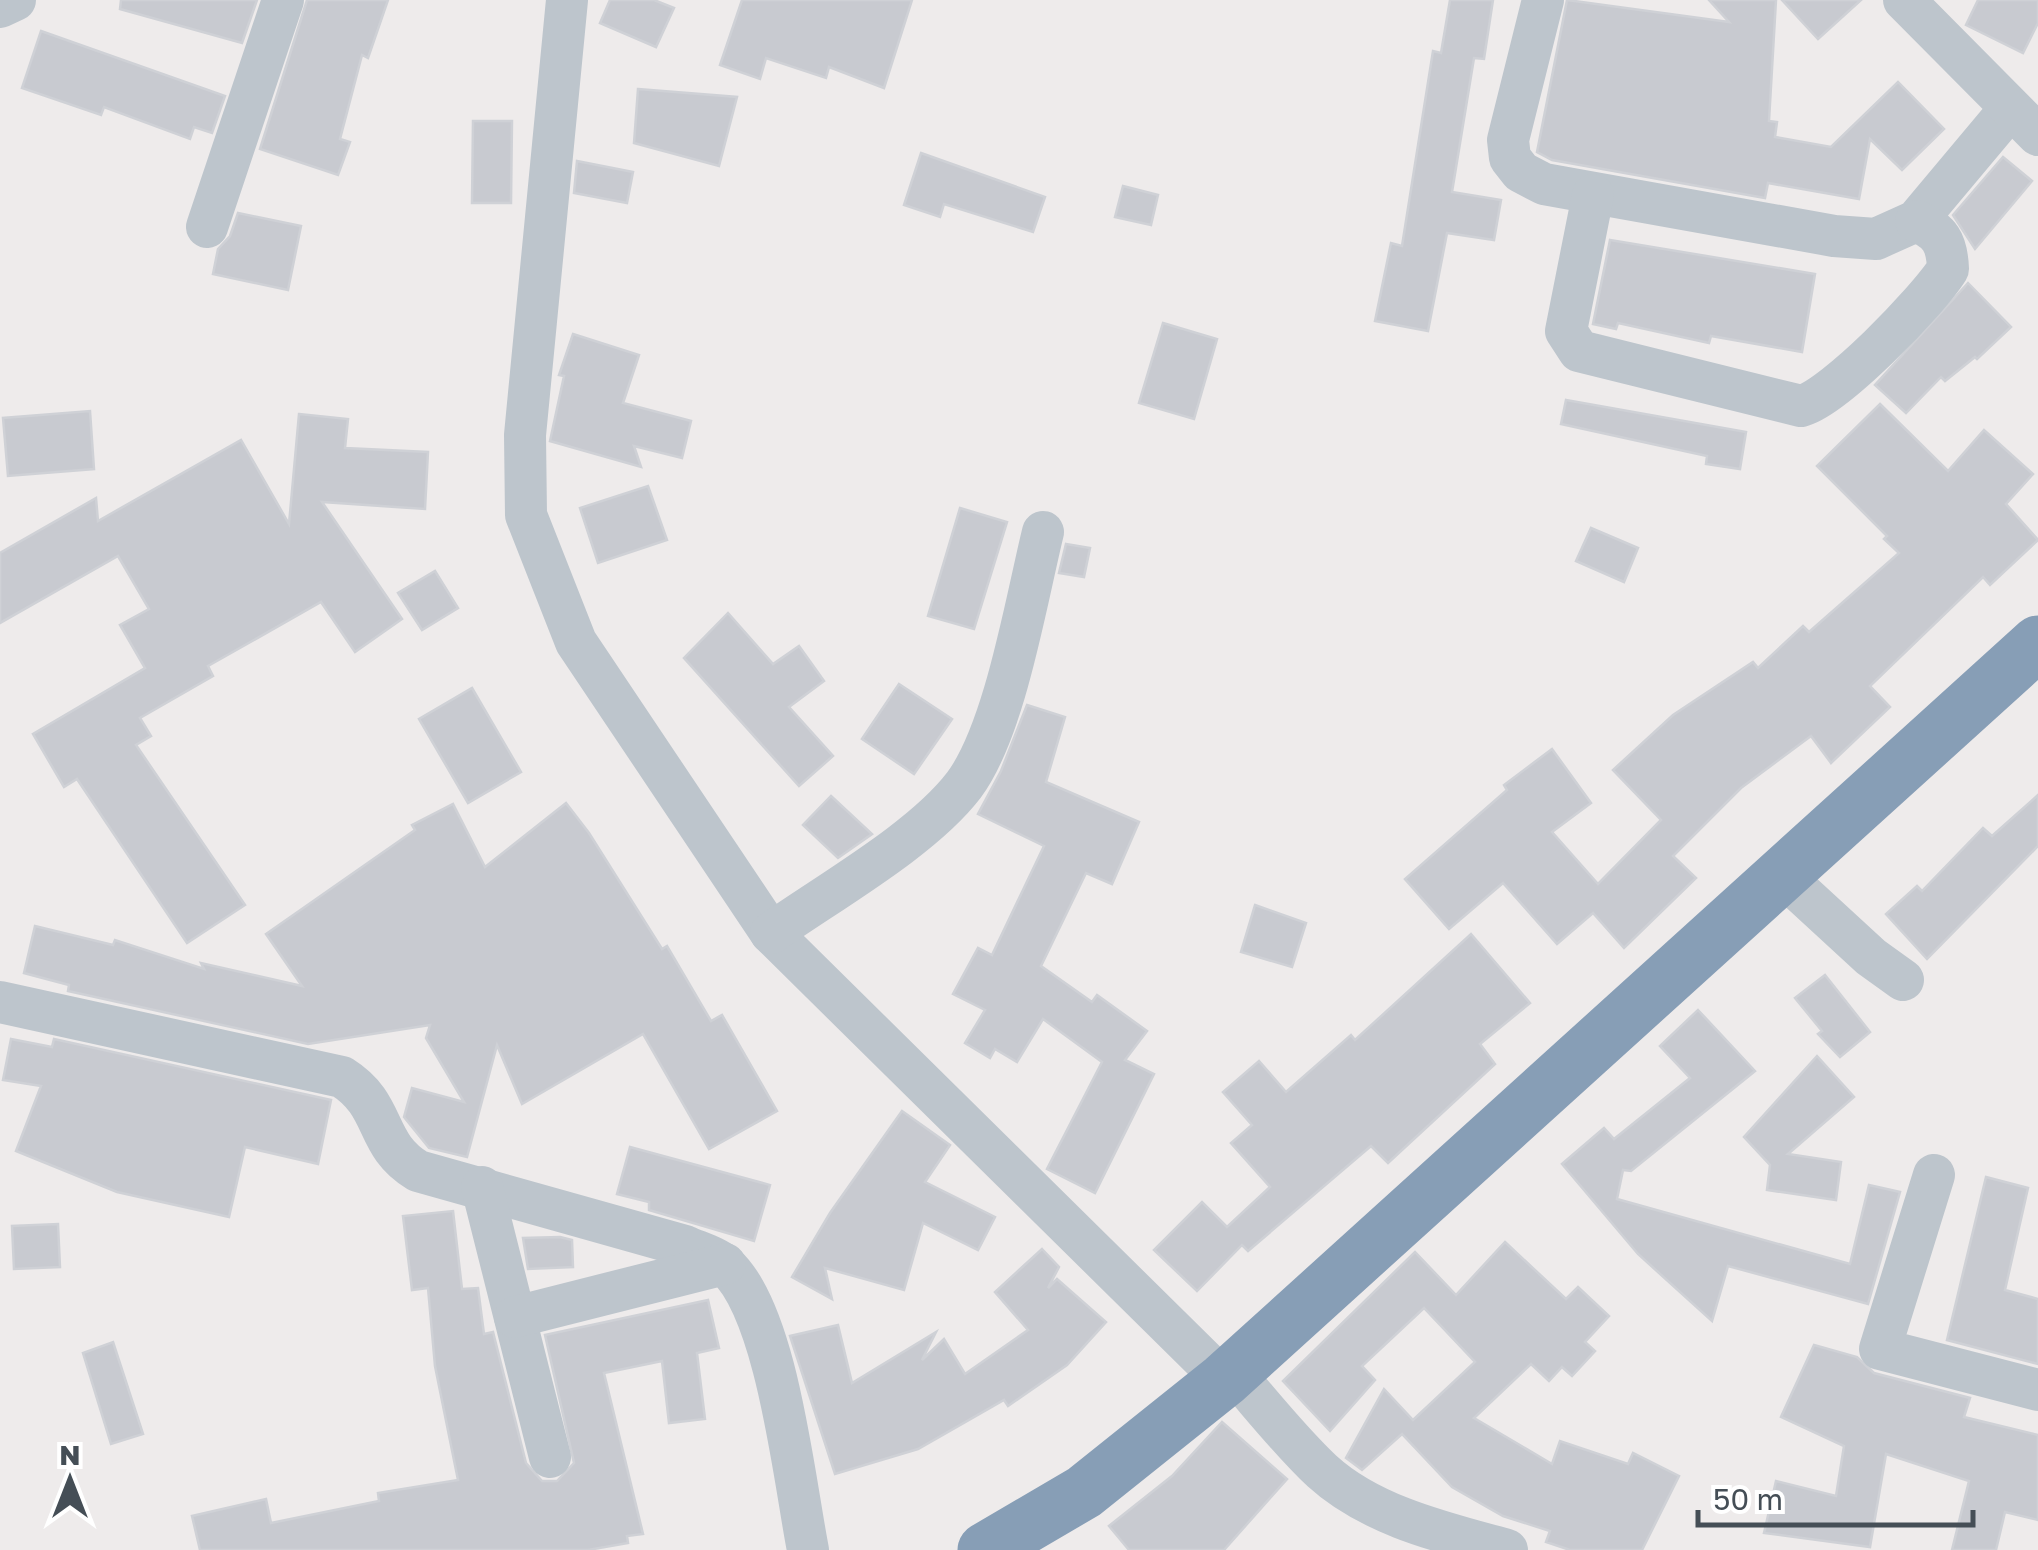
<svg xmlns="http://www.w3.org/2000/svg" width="2038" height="1550" font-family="'Golos Text',sans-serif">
  <rect width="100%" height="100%" fill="#eeebeb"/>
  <g fill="#c8cad0" stroke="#cfd1d6" stroke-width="2.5">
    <polygon points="121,0 257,0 242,43 120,9"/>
    <polygon points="307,0 388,0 368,58 362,55 340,139 350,142 338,175 260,149"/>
    <polygon points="610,0 654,0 674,8 656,47 600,23"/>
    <polygon points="742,0 912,0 884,88 829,67 826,78 766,58 760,79 720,65"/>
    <polygon points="1450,0 1493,0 1484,59 1474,58 1452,192 1501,200 1494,240 1447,233 1428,331 1375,321 1391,243 1402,246 1433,51 1441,53"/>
    <polygon points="1567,0 1729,22 1709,0 1776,0 1769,121 1777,122 1775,137 1831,147 1898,82 1944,129 1902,170 1870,139 1859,199 1768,183 1765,198 1552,160 1537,152"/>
    <polygon points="1782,0 1861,0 1818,39"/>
    <polygon points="1978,0 2038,0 2038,23 2023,53 1966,25"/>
    <polygon points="41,31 225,96 212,133 194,127 190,139 104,107 101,115 22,88"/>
    <polygon points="638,89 737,97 719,166 634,143"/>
    <polygon points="473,121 512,121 511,203 472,203"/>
    <polygon points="921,153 1045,197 1033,232 944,204 940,217 904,205"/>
    <polygon points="2003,157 2032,181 1975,249 1953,215"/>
    <polygon points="577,161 633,172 627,203 574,193"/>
    <polygon points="1123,186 1158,195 1151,225 1115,217"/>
    <polygon points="238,213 301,226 288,290 213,274 218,249 230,236"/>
    <polygon points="1610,240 1815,274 1802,352 1711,336 1709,343 1618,323 1616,329 1593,324"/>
    <polygon points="1968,283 2011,327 1977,359 1975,357 1945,381 1941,377 1906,413 1875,385"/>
    <polygon points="1163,323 1217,339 1194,419 1139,403"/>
    <polygon points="573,334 639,355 623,403 691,421 682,458 634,446 641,467 550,441 564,376 559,375"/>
    <polygon points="1566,400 1746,432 1740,469 1706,464 1707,456 1561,424"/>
    <polygon points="1880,404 1948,471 1984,430 2033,474 2006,504 2038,540 1990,585 1983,577 1870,686 1890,707 1831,763 1811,736 1741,788 1673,856 1696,878 1624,948 1593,913 1557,944 1503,883 1449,929 1405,879 1507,790 1504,785 1552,749 1591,803 1552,832 1598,884 1661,820 1613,770 1673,715 1753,662 1758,668 1803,626 1809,632 1899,553 1884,539 1887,536 1817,466"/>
    <polygon points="90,411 94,469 8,476 3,418"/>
    <polygon points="299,414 348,419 345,448 428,452 425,509 322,502 402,619 355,652 321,602 208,666 213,676 140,718 151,736 136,745 245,905 187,943 77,779 64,787 33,734 145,668 120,625 149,609 118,556 0,623 0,553 96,498 98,521 241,440 289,524"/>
    <polygon points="648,486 667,540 598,563 580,508"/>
    <polygon points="960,508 1007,522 974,629 928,616"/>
    <polygon points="1591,528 1638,548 1624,582 1576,561"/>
    <polygon points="1066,544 1090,548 1084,577 1059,573"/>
    <polygon points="435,571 458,608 422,630 398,593"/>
    <polygon points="728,613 773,664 799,646 824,681 789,707 833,756 799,786 684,658"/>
    <polygon points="899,684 952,719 914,774 862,739"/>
    <polygon points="472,688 521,772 468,803 419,719"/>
    <polygon points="1027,705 1065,717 1046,782 1139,822 1112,884 1086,873 1041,966 1092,1002 1097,995 1147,1031 1125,1060 1154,1074 1095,1193 1047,1169 1102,1062 1043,1019 1017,1062 995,1049 990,1058 965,1043 985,1010 953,994 978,948 992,955 1044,846 978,814 1001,771"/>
    <polygon points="2038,795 2038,846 1927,959 1886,914 1917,886 1922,891 1983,828 1992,836"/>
    <polygon points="831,796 872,834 838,858 803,825"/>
    <polygon points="566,803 589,833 662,949 667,946 711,1021 722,1015 777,1111 709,1149 643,1034 522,1104 497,1045 467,1157 429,1148 404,1117 412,1088 464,1102 426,1038 430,1025 308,1044 68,991 69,985 24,973 35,926 113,945 115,940 204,969 201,963 302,986 266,934 415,830 412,825 453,804 485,867"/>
    <polygon points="1255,905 1306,923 1292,967 1241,952"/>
    <polygon points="1471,934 1530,1003 1480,1044 1495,1064 1388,1163 1371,1146 1248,1251 1242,1245 1197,1291 1154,1250 1202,1202 1227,1227 1270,1187 1231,1143 1252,1125 1223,1092 1259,1061 1286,1092 1351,1035 1355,1040"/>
    <polygon points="1825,975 1870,1032 1840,1057 1818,1034 1822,1031 1795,998"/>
    <polygon points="1698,1010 1755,1071 1631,1171 1623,1170 1617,1199 1850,1264 1869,1185 1900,1192 1868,1304 1728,1266 1712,1321 1638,1254 1562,1164 1604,1128 1614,1139 1690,1078 1660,1046"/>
    <polygon points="11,1039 52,1047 54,1039 331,1100 318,1164 245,1147 229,1217 117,1192 16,1151 41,1086 3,1080"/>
    <polygon points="1817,1056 1854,1097 1788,1154 1841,1162 1836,1200 1767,1190 1770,1165 1744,1137"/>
    <polygon points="902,1111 950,1145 925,1182 995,1217 978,1250 923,1223 904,1290 825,1268 832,1299 792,1277 830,1213"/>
    <polygon points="630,1147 770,1185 754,1241 649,1210 649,1202 617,1194"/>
    <polygon points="1986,1177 2028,1188 2005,1290 2038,1299 2038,1364 1947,1340"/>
    <polygon points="453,1211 462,1289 478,1288 484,1334 493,1332 526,1463 542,1481 557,1481 574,1463 545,1335 708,1300 719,1348 697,1353 705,1419 669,1423 662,1361 604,1373 643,1534 627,1536 628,1543 588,1550 200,1550 192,1516 266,1499 271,1523 379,1501 378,1493 458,1480 435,1366 428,1288 412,1290 403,1216"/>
    <polygon points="58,1224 60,1267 14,1269 12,1226"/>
    <polygon points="560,1237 572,1240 573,1267 528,1269 523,1238"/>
    <polygon points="1505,1242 1566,1299 1578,1287 1609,1316 1585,1342 1595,1351 1572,1376 1562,1367 1549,1381 1531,1364 1474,1418 1552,1464 1560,1441 1628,1464 1633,1453 1679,1476 1642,1550 1570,1550 1546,1542 1550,1531 1503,1516 1452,1487 1402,1434 1362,1470 1346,1458 1384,1389 1413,1420 1475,1362 1424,1308 1362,1366 1375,1380 1330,1431 1283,1381 1415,1252 1456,1295"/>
    <polygon points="1042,1249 1059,1267 1048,1288 1057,1279 1106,1322 1067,1365 1008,1406 1004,1400 918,1449 835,1474 790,1336 838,1325 852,1383 936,1332 922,1360 944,1339 965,1374 1028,1330 995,1292"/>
    <polygon points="113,1342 143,1434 111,1444 83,1353"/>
    <polygon points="1814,1345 1857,1357 1874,1373 1970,1398 1964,1417 2038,1435 2038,1520 2005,1512 1996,1550 1952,1550 1969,1481 1886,1454 1870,1547 1764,1533 1776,1481 1836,1496 1844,1446 1781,1417"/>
    <polygon points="1222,1422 1287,1479 1224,1550 1129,1550 1109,1526 1172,1476"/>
  </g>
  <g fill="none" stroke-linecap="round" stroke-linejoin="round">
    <g stroke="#bdc5cc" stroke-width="42">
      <polyline points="567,0 525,435 526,515 576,642 771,933 1224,1380"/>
      <polyline points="1543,0 1508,140 1510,158 1521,172 1544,184 1834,236 1876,239 1916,221 2009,110"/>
      <polyline points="1904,0 2038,135"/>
      <polyline points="0,7 15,0"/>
      <path d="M1593,195L1566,331L1579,351L1801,406C1834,398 1928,301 1948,269C1947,242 1940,231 1916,221"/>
      <polyline points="207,227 283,0"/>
      <polyline points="1784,877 1871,957 1903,980"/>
      <path d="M771,933C829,892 922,840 964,785C1005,730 1026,601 1043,532"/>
      <path d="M0,1002L342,1077C388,1106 373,1144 418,1171L685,1246C698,1252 716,1257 726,1266C777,1313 794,1479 808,1550"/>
      <polyline points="1934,1175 1880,1349 2038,1390"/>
      <polyline points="482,1187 550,1457"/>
      <polyline points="515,1317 725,1264"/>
      <path d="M1233,1372C1262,1405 1290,1441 1322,1471C1371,1516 1445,1533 1507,1550"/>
    </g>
    <polyline stroke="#879eb6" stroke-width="55" points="985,1550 1084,1492 1224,1380 2038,643"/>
  </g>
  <g transform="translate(70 1480)" stroke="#ffffff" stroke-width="8" paint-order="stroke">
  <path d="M0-8L18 38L0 25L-18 38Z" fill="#454e56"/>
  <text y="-15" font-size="28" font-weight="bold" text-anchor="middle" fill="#454e56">N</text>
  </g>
  <path d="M1698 1510v15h275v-15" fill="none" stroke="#454e56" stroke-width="5"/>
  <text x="1713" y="1510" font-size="30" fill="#454e56" stroke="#ffffff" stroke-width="8" paint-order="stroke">50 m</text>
</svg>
